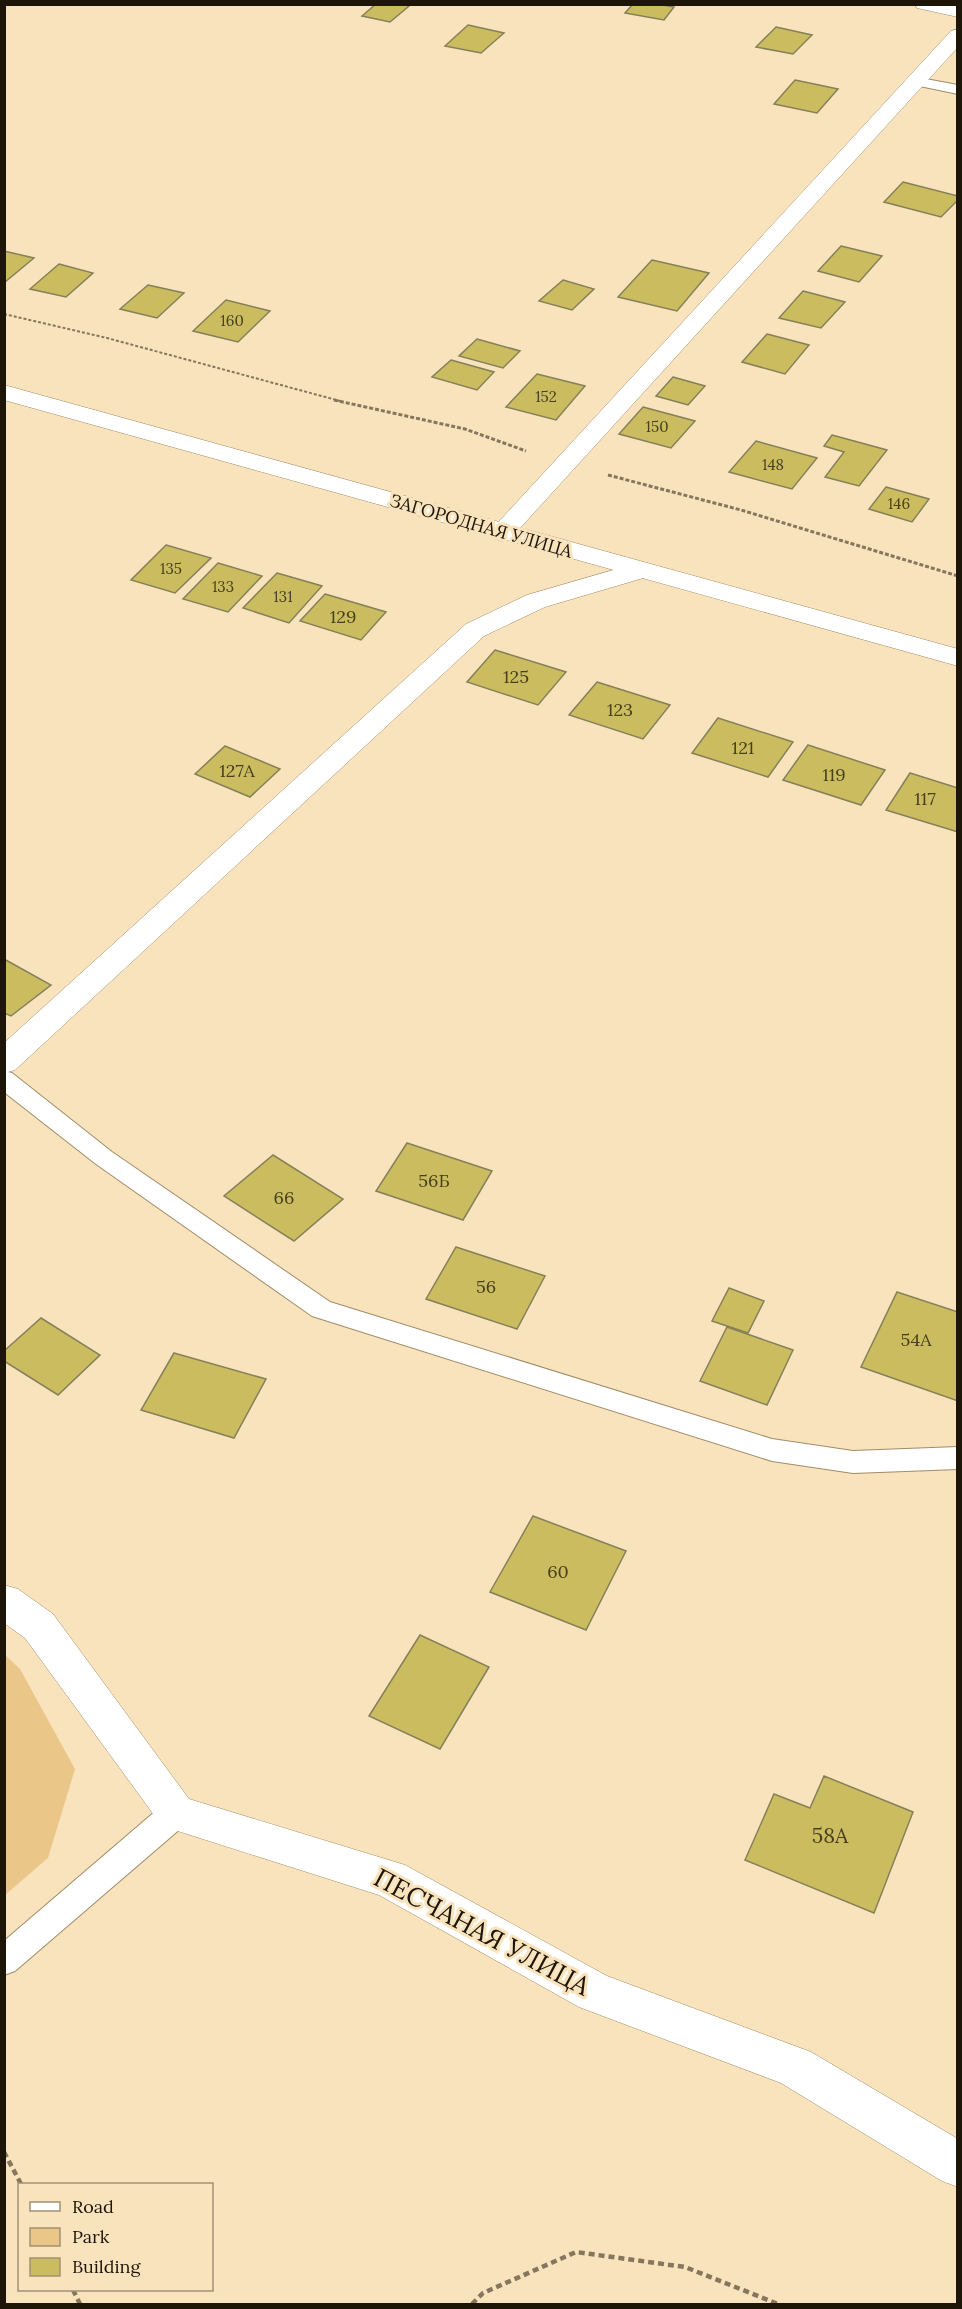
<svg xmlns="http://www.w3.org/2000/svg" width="962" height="2309" font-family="Lora,serif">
  <rect width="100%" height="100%" fill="#f9e3bd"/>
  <polygon fill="#eac788" points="5,1655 20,1669 75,1769 48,1858 5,1895"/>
  <g fill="#cbbd5f" stroke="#85805a" stroke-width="1.5">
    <polygon points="376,4 402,4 409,6 390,22 362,16"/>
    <polygon points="633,4 657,4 674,7 664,20 625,13"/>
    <polygon points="468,25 504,33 481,53 445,46"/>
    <polygon points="776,27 812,35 793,54 756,47"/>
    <polygon points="795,80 838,89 817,113 774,104"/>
    <polygon points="903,182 958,196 958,200 941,217 884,202"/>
    <polygon points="841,246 882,256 859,282 818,271"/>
    <polygon points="4,251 34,258 5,282 4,282"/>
    <polygon points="652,260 709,273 677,311 618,297"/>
    <polygon points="59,264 93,273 66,297 30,289"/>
    <polygon points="563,280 594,289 572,310 539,301"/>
    <polygon points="148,285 184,293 157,318 120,309"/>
    <polygon points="803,291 845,302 821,328 779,318"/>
    <polygon points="226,300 270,311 238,342 193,331"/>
    <polygon points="767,334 809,345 785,374 742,362"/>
    <polygon points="477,339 520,351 503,368 459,356"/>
    <polygon points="451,360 494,372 477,390 432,377"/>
    <polygon points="537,374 585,386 556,420 506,407"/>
    <polygon points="673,377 705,386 688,405 656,396"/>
    <polygon points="643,407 695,421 671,448 619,434"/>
    <polygon points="832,435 887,450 859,486 825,477 844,452 824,446"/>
    <polygon points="756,441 817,458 792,489 729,472"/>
    <polygon points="886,487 929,499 912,522 869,509"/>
    <polygon points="166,545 211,558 175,593 131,580"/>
    <polygon points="218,563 262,576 228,612 183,599"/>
    <polygon points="277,573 322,586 289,623 243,608"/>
    <polygon points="325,594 386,612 361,640 300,621"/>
    <polygon points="495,650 566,672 538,705 467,682"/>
    <polygon points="597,682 670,705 643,739 569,715"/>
    <polygon points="718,718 793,742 768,777 692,753"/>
    <polygon points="808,745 885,770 861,805 783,780"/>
    <polygon points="225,746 280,769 250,797 195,774"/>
    <polygon points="910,773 958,788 958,832 886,810"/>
    <polygon points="4,959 51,985 11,1016 4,1013"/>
    <polygon points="407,1143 492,1171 463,1220 376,1191"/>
    <polygon points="273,1155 343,1199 294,1241 224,1196"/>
    <polygon points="456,1247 545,1276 517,1329 426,1299"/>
    <polygon points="729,1288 764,1301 748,1333 712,1321"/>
    <polygon points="897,1292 958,1312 958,1401 861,1367"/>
    <polygon points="41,1318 100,1355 58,1395 4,1361 4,1351"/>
    <polygon points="727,1327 793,1350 767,1405 700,1381"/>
    <polygon points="174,1353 266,1379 234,1438 141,1410"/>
    <polygon points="533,1516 626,1551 586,1630 490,1592"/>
    <polygon points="420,1635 489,1667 440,1749 369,1716"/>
    <polygon points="824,1776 913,1812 874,1913 745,1860 774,1794 810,1808"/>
  </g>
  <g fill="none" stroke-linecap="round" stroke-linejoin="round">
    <defs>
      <g id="service">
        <polygon points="915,77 958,85 958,94 910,84 908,81 910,78"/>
        <polygon points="4,1071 12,1073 112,1152 330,1302 772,1439 853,1451 958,1447 958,1469 853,1473 772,1461 312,1316 96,1164 4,1092"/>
        <polygon points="176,1800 187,1803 191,1813 187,1823 15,1971 4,1975 4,1941 165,1803"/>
      </g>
      <g id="minor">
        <polygon points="915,4 958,5 958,17 917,8"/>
        <polygon points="958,29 958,47 511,538 502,541 493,538 489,533 493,528 951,31"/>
        <polygon points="641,562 650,564 654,570 650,576 545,607 484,636 15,1070 4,1073 4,1043 466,624 527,595"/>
        <polygon points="4,1585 18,1589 53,1614 189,1799 405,1865 607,1976 811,2052 958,2139 958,2187 942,2181 781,2083 579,2007 379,1895 162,1826 25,1638 4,1623"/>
      </g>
      <polygon id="tertiary" points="4,385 958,649 958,666 4,400"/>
    </defs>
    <use href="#service" stroke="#a08c68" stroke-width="2"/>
    <use href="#minor" stroke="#a08c68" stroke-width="1"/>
    <use href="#tertiary" stroke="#a08c68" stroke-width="1"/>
    <polyline stroke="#85765d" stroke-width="2" stroke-dasharray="3 2" stroke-linecap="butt" points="4,314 107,338 340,401"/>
    <g stroke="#85765d" stroke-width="3" stroke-dasharray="4 2" stroke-linecap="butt">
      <polyline points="334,400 465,429 526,451"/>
      <polyline points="608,475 741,510 958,576"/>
    </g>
    <g stroke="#85765d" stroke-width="4.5" stroke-dasharray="6 4" stroke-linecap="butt">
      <polyline points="4,2152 21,2184"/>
      <polyline points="73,2290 80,2304"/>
      <polyline points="472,2304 483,2293 576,2252 685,2267 778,2304"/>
    </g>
    <use href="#service" fill="#fff" fill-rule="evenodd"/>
    <use href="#minor" fill="#fff" fill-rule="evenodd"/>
    <use href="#tertiary" fill="#fff" fill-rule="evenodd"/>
  </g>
  <g text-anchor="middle" stroke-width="6" stroke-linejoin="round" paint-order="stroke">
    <g font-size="15" fill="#483f1d">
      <text x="232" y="326">160</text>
      <text x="546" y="402">152</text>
      <text x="657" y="432">150</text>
      <text x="773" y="470">148</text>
      <text x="899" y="509">146</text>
      <text x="171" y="574">135</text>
      <text x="223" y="592">133</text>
      <text x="283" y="602">131</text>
    </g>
    <g font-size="18" fill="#1d1507" stroke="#f9e3bd">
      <text transform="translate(481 526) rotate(16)" y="6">ЗАГОРОДНАЯ УЛИЦА</text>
    </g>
    <g font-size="18" fill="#483f1d">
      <text x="343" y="623">129</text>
      <text x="516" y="683">125</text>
      <text x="620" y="716">123</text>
      <text x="743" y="754">121</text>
      <text x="237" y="777">127А</text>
      <text x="834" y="781">119</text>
      <text x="925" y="805">117</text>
      <text x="434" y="1187">56Б</text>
      <text x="284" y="1204">66</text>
      <text x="486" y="1293">56</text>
      <text x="916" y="1346">54А</text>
      <text x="558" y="1578">60</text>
    </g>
    <g font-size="21" fill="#483f1d">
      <text x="830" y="1843">58А</text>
    </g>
    <g font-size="26" fill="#1d1507" stroke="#f9e3bd">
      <text transform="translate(482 1932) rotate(28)" y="9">ПЕСЧАНАЯ УЛИЦА</text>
    </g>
  </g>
  <rect width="962" height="2309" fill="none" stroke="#1d1507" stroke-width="12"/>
  <rect x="18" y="2183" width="195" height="108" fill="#f9e3bd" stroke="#a19174" stroke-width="1.5"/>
  <rect x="30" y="2202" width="30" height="9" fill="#ffffff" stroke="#a19174" stroke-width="1.5"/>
  <text x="72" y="2213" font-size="18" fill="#1d1507">Road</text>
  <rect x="30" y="2228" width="30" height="18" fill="#eac788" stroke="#a19174" stroke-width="1.5"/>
  <text x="72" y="2243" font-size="18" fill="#1d1507">Park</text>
  <rect x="30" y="2258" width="30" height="18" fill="#cbbd5f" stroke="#a19174" stroke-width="1.5"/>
  <text x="72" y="2273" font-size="18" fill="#1d1507">Building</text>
</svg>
